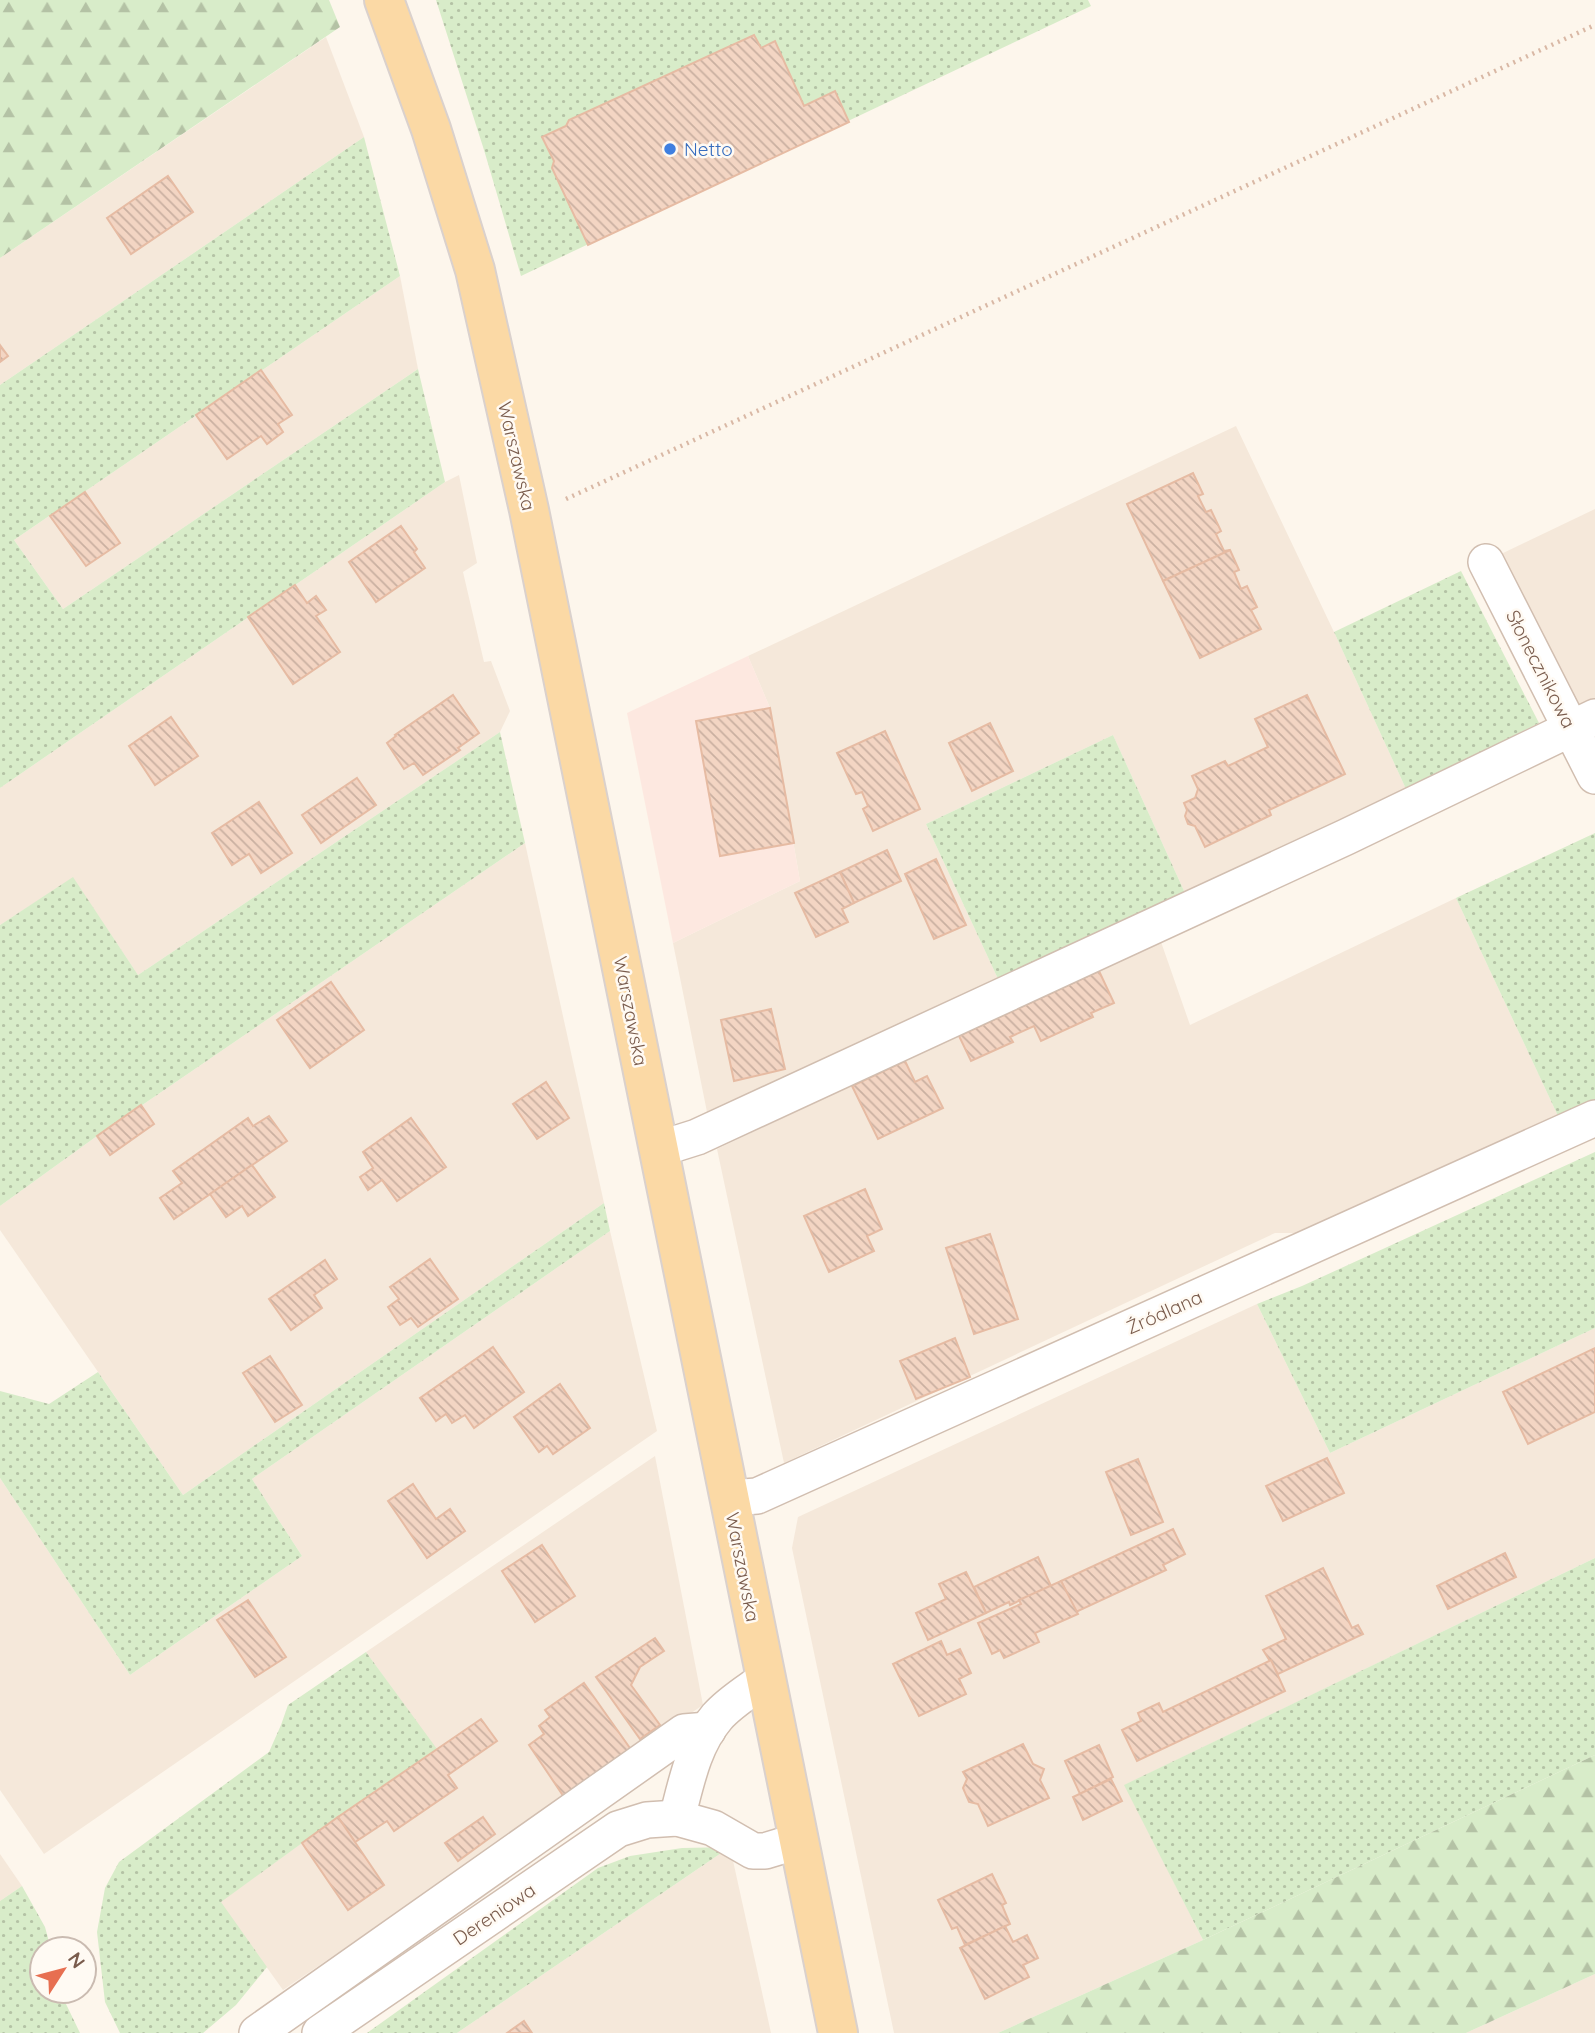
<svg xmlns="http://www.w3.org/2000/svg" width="1595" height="2033" font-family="Quicksand,sans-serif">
  <defs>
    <pattern id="grass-dots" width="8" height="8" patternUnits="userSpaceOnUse" patternTransform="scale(1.75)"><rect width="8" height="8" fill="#d8ecc9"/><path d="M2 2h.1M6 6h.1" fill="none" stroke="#b4c2a5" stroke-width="1.8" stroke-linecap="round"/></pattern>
    <pattern id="forest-firs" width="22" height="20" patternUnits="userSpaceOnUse" patternTransform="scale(1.75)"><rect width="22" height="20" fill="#d8ecc9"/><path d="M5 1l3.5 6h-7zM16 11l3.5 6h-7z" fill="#b4c2a5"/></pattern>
    <pattern id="building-back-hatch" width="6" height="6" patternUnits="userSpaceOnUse" patternTransform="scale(1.75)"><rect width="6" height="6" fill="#f3d5c3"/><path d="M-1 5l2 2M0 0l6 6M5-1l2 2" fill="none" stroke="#cab0a1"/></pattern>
  </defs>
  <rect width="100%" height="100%" fill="#fdf6ec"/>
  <g fill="#f5e8da">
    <polygon points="326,37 364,137 0,385 0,258"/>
    <polygon points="400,276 418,369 63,609 14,540"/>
    <polygon points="1236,426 1334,632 1406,789 1185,893 1113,735 926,824 999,981 708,1117 673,943 800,881 770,708 748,656"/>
    <polygon points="459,475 477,563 463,572 484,662 491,661 510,711 500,732 138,975 73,878 0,925 0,788 445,482"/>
    <polygon points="1595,509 1595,699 1579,706 1499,555"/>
    <polygon points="525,843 604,1203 183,1495 0,1230 0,1206 97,1136"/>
    <polygon points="1456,898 1558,1116 1300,1233 1275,1233 784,1463 717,1149 1160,939 1190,1025"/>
    <polygon points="610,1231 657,1431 44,1854 0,1790 0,1478 130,1675 302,1556 252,1479"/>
    <polygon points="1257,1304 1330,1453 1595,1328 1595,1558 1125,1785 1203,1940 998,2033 894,2033 792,1548 798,1517"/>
    <polygon points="655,1456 703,1705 283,1990 220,1902 338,1817 436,1749 366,1652"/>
    <polygon points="730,1847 771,2033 457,2033"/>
    <polygon points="0,1854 22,1886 0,1901"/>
    <polygon points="1595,1974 1595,2033 1466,2033"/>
  </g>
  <polygon fill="#fde8e0" points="748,656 770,708 800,881 673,943 627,713"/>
  <g fill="url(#grass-dots)">
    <polygon points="436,0 1088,0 1091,6 521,276 484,150"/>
    <polygon points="364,137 400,276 14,540 63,609 418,369 445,482 0,788 0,385"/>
    <polygon points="1461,571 1539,723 1406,789 1334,632"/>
    <polygon points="500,732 525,843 97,1136 0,1206 0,925 73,877 138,975"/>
    <polygon points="1113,735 1185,893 999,981 926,824"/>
    <polygon points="1595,833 1595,1099 1558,1116 1456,898"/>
    <polygon points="1595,1152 1595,1328 1330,1453 1257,1304 1302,1286"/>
    <polygon points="604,1203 610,1231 252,1479 302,1556 130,1675 0,1478 0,1391 49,1404 98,1372 183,1495"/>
    <polygon points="1595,1558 1595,1755 1203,1940 1124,1785"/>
    <polygon points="366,1652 437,1749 338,1817 221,1902 267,1967 236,2005 203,2033 120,2033 105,2002 97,1932 105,1888 119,1862 269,1752 281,1725 288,1705"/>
    <polygon points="730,1847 457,2033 367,2033 598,1868 630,1856 682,1848"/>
    <polygon points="22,1886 45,1927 51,1949 42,1949 42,1991 62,1991 66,2004 80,2033 0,2033 0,1901"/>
  </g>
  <g fill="url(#forest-firs)">
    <polygon points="0,0 329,0 340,27 0,258"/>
    <polygon points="1595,1755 1595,1974 1466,2033 998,2033 1203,1940"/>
  </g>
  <g fill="url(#building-back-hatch)" stroke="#e6bba3" stroke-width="2">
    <polygon points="754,35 761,48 775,41 804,106 835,91 849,122 588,245 552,168 554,161 542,137 566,126 569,120"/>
    <polygon points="168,176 193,212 131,254 107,218"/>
    <polygon points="0,345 8,356 0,362"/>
    <polygon points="261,370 292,415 278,424 283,432 267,444 261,436 227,459 196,415"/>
    <polygon points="1193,473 1203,494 1198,496 1206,512 1211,510 1221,531 1216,534 1224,551 1230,550 1163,581 1127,504"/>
    <polygon points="85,492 120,543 86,566 50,516"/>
    <polygon points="401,526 417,549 414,552 425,568 376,602 349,562"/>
    <polygon points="1230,550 1239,570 1234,572 1241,589 1247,586 1257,607 1251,610 1261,629 1200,658 1163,581"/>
    <polygon points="295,585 307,603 316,596 326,610 316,616 340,652 293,684 248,617"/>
    <polygon points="453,695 479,733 458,748 460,750 423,775 414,763 404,769 387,743 396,736 395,735"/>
    <polygon points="1307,695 1345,774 1269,810 1271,815 1205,847 1195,826 1188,824 1185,816 1187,810 1184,803 1195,798 1198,789 1192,776 1225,761 1228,766 1268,747 1255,719"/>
    <polygon points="770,708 794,843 720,856 696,721"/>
    <polygon points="171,717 198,756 155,785 129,746"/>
    <polygon points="990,723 1013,771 972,791 949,743"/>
    <polygon points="885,731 920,809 873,831 863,809 868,806 862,792 856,794 837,753"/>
    <polygon points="357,778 376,805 321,843 302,815"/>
    <polygon points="259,802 292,853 261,873 249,854 232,865 212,833"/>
    <polygon points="887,850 901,881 854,903 840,872"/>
    <polygon points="936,859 966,925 934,939 905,874"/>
    <polygon points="840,872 854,903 842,909 848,922 816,937 795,893"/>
    <polygon points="1099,971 1114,1003 1091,1013 1093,1017 1041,1041 1034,1026 1010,1037 1013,1042 971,1061 959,1036"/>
    <polygon points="331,982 364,1030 310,1068 277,1020"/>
    <polygon points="771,1009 785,1069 734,1081 721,1020"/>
    <polygon points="905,1061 915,1082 927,1076 943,1108 878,1139 852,1086"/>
    <polygon points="546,1082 569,1118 537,1139 513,1104"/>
    <polygon points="141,1105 154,1124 110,1155 97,1136"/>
    <polygon points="269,1116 287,1141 174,1219 160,1198 182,1183 173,1171 248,1118 253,1126"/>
    <polygon points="411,1118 446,1167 397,1201 382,1180 368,1190 360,1177 373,1168 363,1152"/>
    <polygon points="252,1165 275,1197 248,1216 242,1206 226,1217 210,1194"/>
    <polygon points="865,1189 882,1229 867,1236 874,1251 829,1272 804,1216"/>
    <polygon points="990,1234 1018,1319 974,1334 946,1248"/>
    <polygon points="430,1259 458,1299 418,1327 411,1318 400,1325 388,1307 399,1299 390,1287"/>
    <polygon points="325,1260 337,1279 314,1295 322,1308 291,1330 269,1299"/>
    <polygon points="955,1338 970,1377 916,1399 900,1361"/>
    <polygon points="493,1347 524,1392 474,1428 465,1415 452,1423 446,1414 436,1421 420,1398"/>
    <polygon points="1595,1348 1595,1412 1528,1444 1503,1392"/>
    <polygon points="270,1356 302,1405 275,1422 243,1373"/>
    <polygon points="560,1384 590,1428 553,1454 547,1446 539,1452 514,1417"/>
    <polygon points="1327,1458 1344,1493 1283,1521 1266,1486"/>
    <polygon points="1138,1459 1163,1522 1131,1535 1106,1472"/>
    <polygon points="413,1484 436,1519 450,1509 465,1531 427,1558 388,1501"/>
    <polygon points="1173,1529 1185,1554 1163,1565 1166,1570 1076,1612 1061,1581"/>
    <polygon points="542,1545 575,1596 535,1622 502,1571"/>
    <polygon points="1505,1553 1516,1577 1448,1609 1437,1586"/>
    <polygon points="1038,1557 1051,1586 1010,1605 1009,1602 986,1613 974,1587"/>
    <polygon points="1323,1568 1352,1628 1358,1625 1363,1634 1278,1674 1263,1650 1286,1639 1266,1596"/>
    <polygon points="966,1572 986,1613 928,1640 916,1613 946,1599 939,1584"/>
    <polygon points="1061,1581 1078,1614 1035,1633 1039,1642 1004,1658 1000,1650 992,1654 978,1623 1021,1604 1019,1600"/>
    <polygon points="248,1600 286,1657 255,1677 217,1620"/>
    <polygon points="655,1638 664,1651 640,1667 631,1685 660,1725 640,1739 596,1677"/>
    <polygon points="941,1641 947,1655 960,1649 971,1673 959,1679 966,1694 919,1716 893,1664"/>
    <polygon points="1271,1660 1285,1691 1137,1761 1122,1730 1141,1721 1138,1713 1159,1703 1163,1712"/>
    <polygon points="584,1683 632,1751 564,1797 529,1745 544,1734 539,1726 550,1717 545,1710"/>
    <polygon points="481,1719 497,1741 448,1775 457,1788 394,1831 387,1821 355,1842 338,1817"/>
    <polygon points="1023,1744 1033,1764 1044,1769 1040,1780 1049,1798 988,1826 978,1804 969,1802 963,1788 967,1779 963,1772"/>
    <polygon points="1099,1745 1113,1777 1080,1794 1065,1761"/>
    <polygon points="1111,1779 1122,1801 1083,1820 1073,1797"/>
    <polygon points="338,1817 384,1885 348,1910 302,1843"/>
    <polygon points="483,1817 495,1834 458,1861 445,1843"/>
    <polygon points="992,1874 1006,1903 1002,1905 1010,1924 965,1945 957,1927 952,1929 938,1900"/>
    <polygon points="1005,1926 1013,1942 1027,1935 1038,1958 1023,1965 1029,1977 985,1999 960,1948"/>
    <polygon points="524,2021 532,2033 507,2033"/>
  </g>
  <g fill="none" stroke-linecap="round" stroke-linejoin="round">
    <defs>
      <g id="minor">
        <polyline points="1486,562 1595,776"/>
        <polyline points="659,1149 697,1137 1346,837 1595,717"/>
        <polyline points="730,1498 757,1496 1595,1118"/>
        <path d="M677,1818C686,1784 693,1745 717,1717C730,1702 749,1691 765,1679"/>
        <polyline points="257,2033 684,1732 708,1730"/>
        <polyline points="320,2033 618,1829 647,1820 677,1818 713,1828 753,1851 765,1851 798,1841"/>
      </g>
      <polyline id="major" points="384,0 431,129 475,270 529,510 838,2033"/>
    </defs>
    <use href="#minor" stroke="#d1beb0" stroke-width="38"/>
    <use href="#major" stroke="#dad1cd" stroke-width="42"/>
    <polyline stroke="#d9b8a5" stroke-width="4.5" stroke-dasharray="2 5" stroke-linecap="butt" points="566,499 1595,25"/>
    <use href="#minor" stroke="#fff" stroke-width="35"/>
    <use href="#major" stroke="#fbd9a5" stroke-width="38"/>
  </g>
  <circle fill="#3f7fe0" stroke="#fffaf3" stroke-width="2.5" cx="670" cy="149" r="7"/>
  <g text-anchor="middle" stroke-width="5" stroke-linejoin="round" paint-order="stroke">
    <g font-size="19" fill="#366cbe" stroke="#fffaf3" text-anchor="start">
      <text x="684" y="156">Netto</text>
    </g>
    <g font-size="19" fill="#7a5c4d" stroke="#fffaf3">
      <text transform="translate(517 456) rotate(77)" y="7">Warszawska</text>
      <text transform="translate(1541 669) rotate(63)" y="7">Słonecznikowa</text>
      <text transform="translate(631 1011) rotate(79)" y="7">Warszawska</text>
      <text transform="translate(1164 1312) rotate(-24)" y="7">Źródlana</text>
      <text transform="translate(743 1567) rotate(79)" y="7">Warszawska</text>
      <text transform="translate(494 1914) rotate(-34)" y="7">Dereniowa</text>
    </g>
  </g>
  <g transform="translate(63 1970) rotate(54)"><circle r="33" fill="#fffaf3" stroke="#cabbb1" stroke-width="2"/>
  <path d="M0-5L12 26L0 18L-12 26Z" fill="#e76f51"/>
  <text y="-10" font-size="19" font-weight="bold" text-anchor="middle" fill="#7a5c4d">N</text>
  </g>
</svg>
